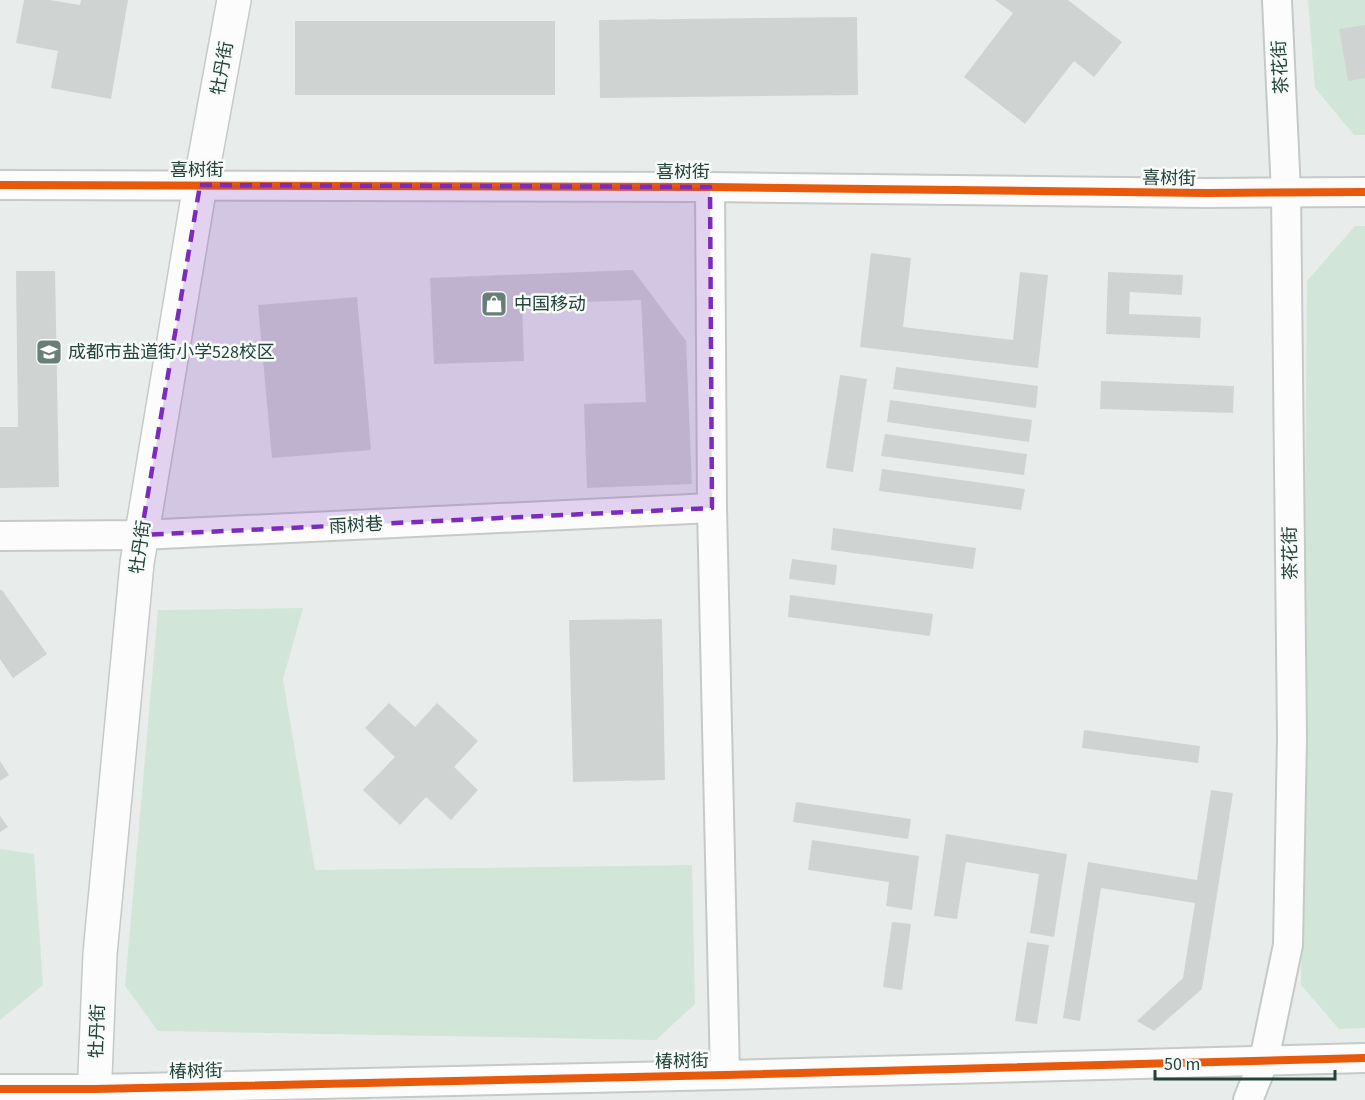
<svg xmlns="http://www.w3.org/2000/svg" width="1365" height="1100" font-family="'Source Sans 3','Noto Sans SC',sans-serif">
  <rect width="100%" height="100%" fill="#e8edeb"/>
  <g fill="#d1e6d8">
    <polygon points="1308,0 1365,0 1365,135 1354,135 1315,88"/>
    <polygon points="1355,226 1365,226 1365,1028 1339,1029 1301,985 1307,281"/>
    <polygon points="303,608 283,679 315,870 692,865 695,1004 656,1040 158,1031 125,986 158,610"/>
    <polygon points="0,849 34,854 43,985 0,1020"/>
  </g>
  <g fill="#cfd4d2">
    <polygon points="24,0 50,0 80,5 81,0 128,0 111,99 51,88 58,51 16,43"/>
    <polygon points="995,0 1068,0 1122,42 1094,77 1074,61 1025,124 964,77 1013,13"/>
    <polygon points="857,17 858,95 600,98 599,20"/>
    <rect x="295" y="21" width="260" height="74"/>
    <polygon points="1365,25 1365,78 1348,81 1339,29"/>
    <polygon points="871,253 911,258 903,327 1013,340 1020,272 1048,275 1038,368 860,347"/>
    <polygon points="633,270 686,341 692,484 587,488 584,404 646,402 641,300 522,304 524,361 434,364 430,278"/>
    <polygon points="16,271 55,271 59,487 0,488 0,427 18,427"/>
    <polygon points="1108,272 1183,275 1182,295 1130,292 1129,314 1201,317 1200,338 1106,334"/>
    <polygon points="357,297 371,450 272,458 258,305"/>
    <polygon points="896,367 1038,386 1036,408 893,389"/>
    <polygon points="840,375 867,379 853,472 826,468"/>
    <polygon points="1101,381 1234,386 1233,413 1100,409"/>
    <polygon points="890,400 1032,420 1029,442 887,422"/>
    <polygon points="885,434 1027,454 1024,475 881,456"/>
    <polygon points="882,469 1025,489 1021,510 879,491"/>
    <polygon points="833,528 976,548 973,569 831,550"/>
    <polygon points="792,559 837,565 835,585 789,579"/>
    <polygon points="0,590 2,590 47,654 13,678 0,659"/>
    <polygon points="790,595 933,614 930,636 788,617"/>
    <polygon points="662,619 665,780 573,782 569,620"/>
    <polygon points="389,703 415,727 437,703 478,741 454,767 478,790 451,820 426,797 400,825 363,790 395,757 365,728"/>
    <polygon points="1084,730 1200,746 1198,763 1082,748"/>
    <polygon points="0,761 9,775 0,781"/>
    <polygon points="1211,790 1233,793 1202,989 1154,1031 1137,1021 1183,978 1195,903 1101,888 1080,1021 1063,1018 1088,862 1197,880"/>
    <polygon points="796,802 911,819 908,839 793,822"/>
    <polygon points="0,816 8,827 0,832"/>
    <polygon points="946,834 1067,854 1054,937 1030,933 1039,874 966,862 957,919 934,916"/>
    <polygon points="812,840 919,856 912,910 886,906 889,882 808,870"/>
    <polygon points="892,922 911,924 902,990 883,987"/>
    <polygon points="1027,942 1049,945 1037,1024 1015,1021"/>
  </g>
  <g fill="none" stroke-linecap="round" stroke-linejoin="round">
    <defs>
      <g id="minor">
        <polyline points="0,185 710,187 1207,193 1365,192"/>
        <polyline points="710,187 712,508 725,1075"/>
        <polyline points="0,536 141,535 712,508"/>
        <polyline points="0,1089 94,1089 725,1075 1365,1058"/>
        <polyline points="1248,1100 1264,1060 1288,945 1292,738 1286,192 1277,0"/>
      </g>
      <polyline id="tertiary" points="94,1100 100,954 137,563 200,185 234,0"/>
    </defs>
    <use href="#minor" stroke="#c5cac8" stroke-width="32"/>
    <use href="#tertiary" stroke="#c5cac8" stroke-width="36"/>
    <use href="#minor" stroke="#fcfcfc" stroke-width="28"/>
    <use href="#tertiary" stroke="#fcfcfc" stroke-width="33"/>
    <defs>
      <g id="cycleway">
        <polyline points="0,185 710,187 1207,193 1365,192"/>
        <polyline points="0,1089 94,1089 725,1075 1365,1058"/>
      </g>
    </defs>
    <use href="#cycleway" stroke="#f7fbf9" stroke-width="11"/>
    <use href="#cycleway" stroke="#e8590c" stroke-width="8"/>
  </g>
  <path fill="#7b2cbf" fill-opacity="0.2" stroke="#7b2cbf" stroke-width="4.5" stroke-dasharray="12 8" stroke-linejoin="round" d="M200,185L710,187L712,508L141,535Z"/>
  <defs>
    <symbol id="shop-square" viewBox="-11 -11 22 22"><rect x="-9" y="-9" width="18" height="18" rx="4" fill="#697e78" stroke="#f7fbf9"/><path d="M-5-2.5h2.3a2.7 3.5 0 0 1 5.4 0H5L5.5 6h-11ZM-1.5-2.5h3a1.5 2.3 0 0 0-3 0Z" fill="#fff"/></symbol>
    <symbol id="school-square" viewBox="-11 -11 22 22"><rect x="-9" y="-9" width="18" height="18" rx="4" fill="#697e78" stroke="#f7fbf9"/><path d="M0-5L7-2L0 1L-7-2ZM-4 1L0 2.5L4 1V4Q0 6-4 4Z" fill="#fff"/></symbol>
  </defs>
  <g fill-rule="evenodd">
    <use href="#shop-square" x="479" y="289" width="30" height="30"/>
    <use href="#school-square" x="34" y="337" width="30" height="30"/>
  </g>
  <g text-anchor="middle" stroke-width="5" stroke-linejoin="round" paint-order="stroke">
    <g font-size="18" fill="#24423a" stroke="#f7fbf9">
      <text transform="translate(1280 67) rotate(-93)" y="6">茶花街</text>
      <text transform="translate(222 68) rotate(-80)" y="6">牡丹街</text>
      <text x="197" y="176">喜树街</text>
      <text x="683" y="178">喜树街</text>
      <text transform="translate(1169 178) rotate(1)" y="6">喜树街</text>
      <text transform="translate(356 525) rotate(-3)" y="6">雨树巷</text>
      <text transform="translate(140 547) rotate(-82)" y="6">牡丹街</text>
      <text transform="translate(1290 553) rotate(-91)" y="6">茶花街</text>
      <text transform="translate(97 1031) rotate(-88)" y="6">牡丹街</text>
      <text transform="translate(682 1061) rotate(-1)" y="6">椿树街</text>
      <text transform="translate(196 1071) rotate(-1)" y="6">椿树街</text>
    </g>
    <g font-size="18" fill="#24423a" stroke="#f7fbf9" text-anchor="start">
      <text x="514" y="310">中国移动</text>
      <text x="68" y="358">成都市盐道街小学528校区</text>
    </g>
  </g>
  <path d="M1155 1070v9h180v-9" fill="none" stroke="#24423a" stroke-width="3"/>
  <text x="1164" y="1070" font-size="18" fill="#24423a" stroke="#f7fbf9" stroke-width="4.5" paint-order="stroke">50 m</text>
</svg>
